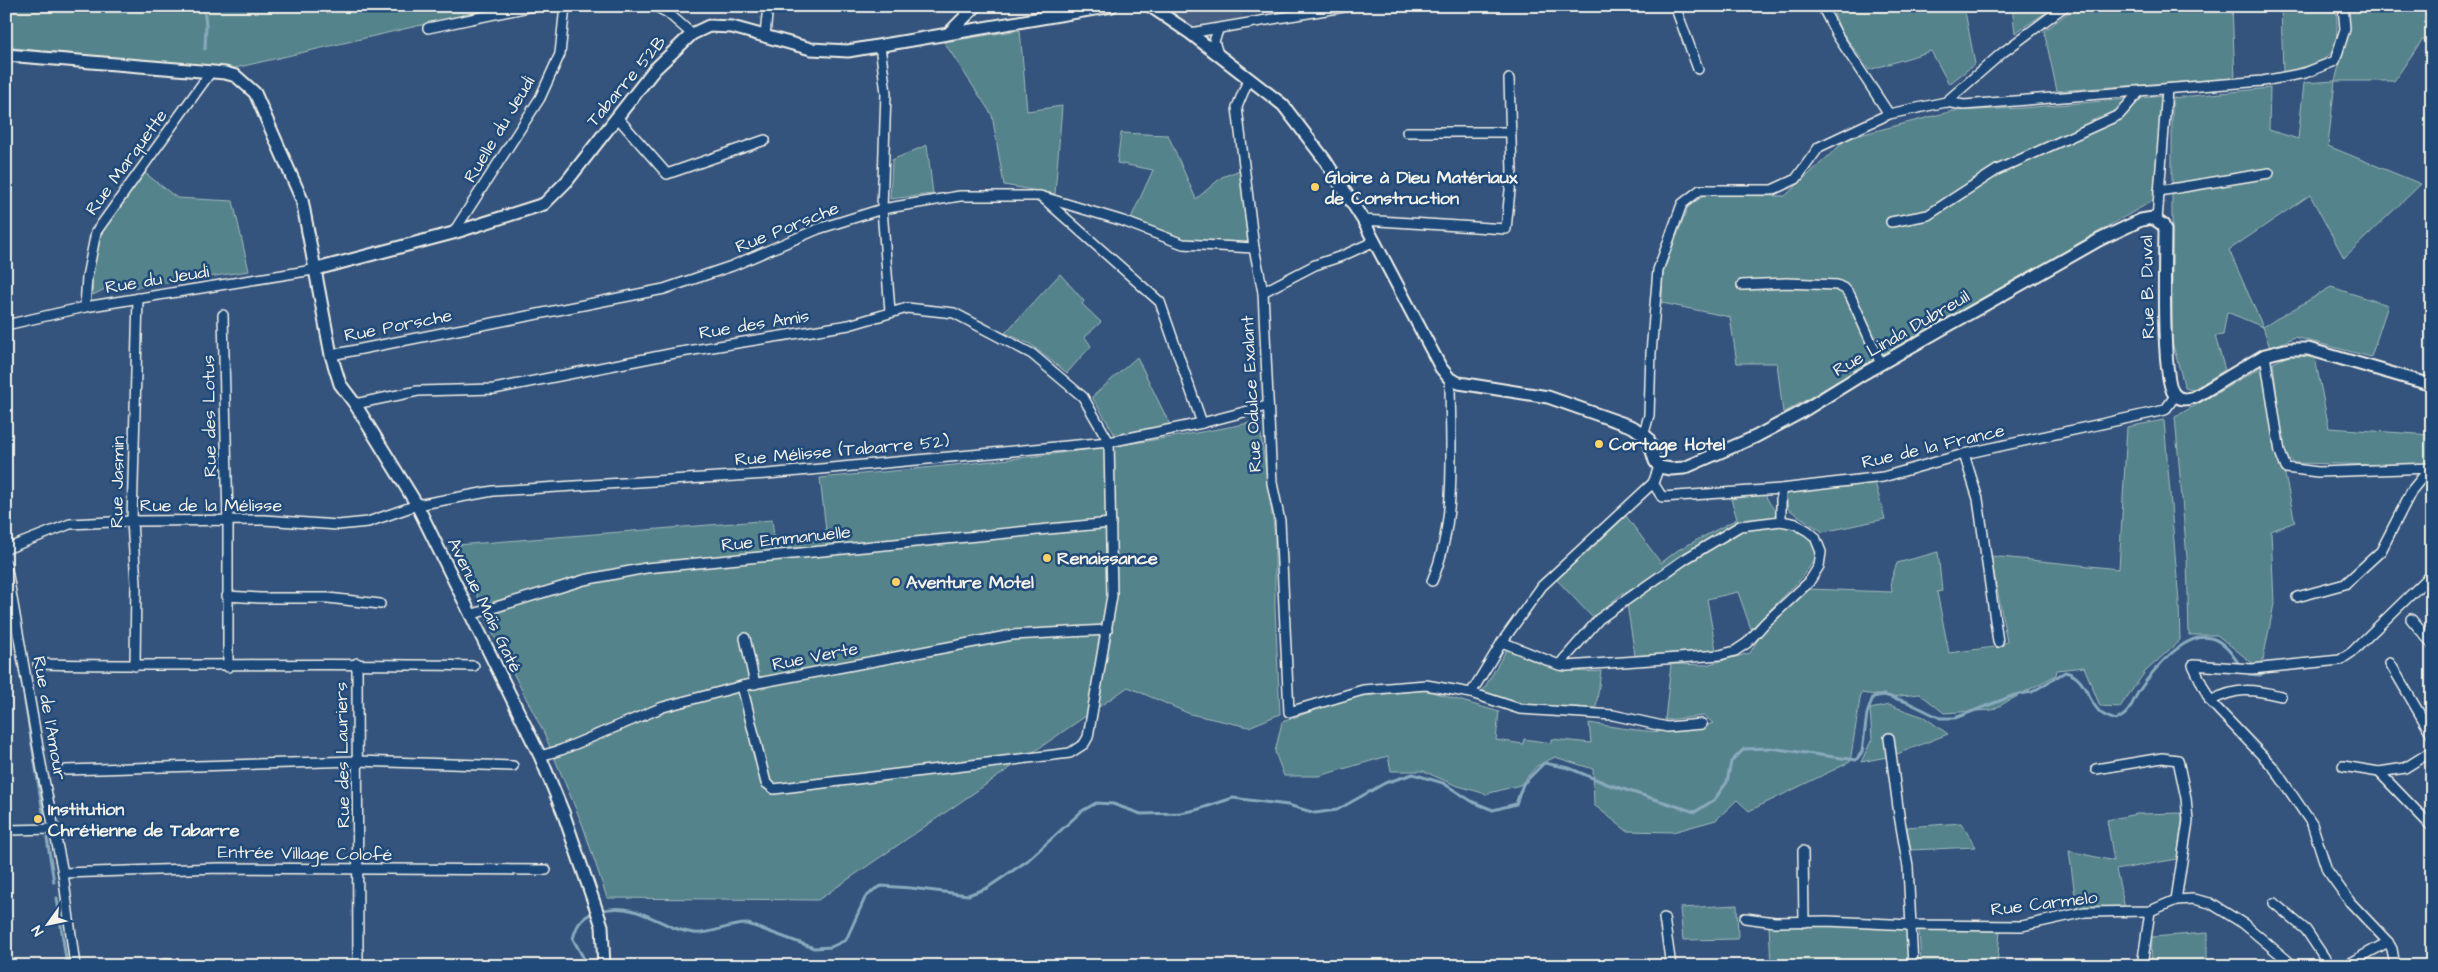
<svg xmlns="http://www.w3.org/2000/svg" width="2438" height="972" font-family="'Architects Daughter',sans-serif">
  <rect width="100%" height="100%" fill="#34547e"/>
  <filter id="ink" filterUnits="userSpaceOnUse"><feTurbulence type="fractalNoise" baseFrequency=".02" numOctaves="2"/><feDisplacementMap in="SourceGraphic" scale="10" xChannelSelector="R" yChannelSelector="G"/><feConvolveMatrix kernelMatrix="1 2 1 2 8 2 1 2 1" color-interpolation-filters="sRGB"/></filter>
  <g filter="url(#ink)">
    <polygon fill="#465e83" points="1172,6 1240,6 1243,18 1187,26 1172,15"/>
    <g fill="#54838c" stroke="#a4baba">
      <polygon points="6,6 504,6 235,68 115,60 6,47"/>
      <polygon points="1831,6 1964,6 1975,64 1949,84 1931,51 1869,70 1840,29"/>
      <polygon points="2012,6 2056,6 2015,33"/>
      <polygon points="2077,6 2232,6 2235,78 2057,91 2044,31"/>
      <path d="M2281,6H2336C2340,62 2332,58 2283,73Z"/>
      <polygon points="2347,6 2432,6 2432,40 2422,40 2394,81 2335,81 2328,146 2421,184 2344,258 2310,195 2229,250 2263,327 2331,287 2388,305 2371,357 2295,337 2270,348 2263,327 2227,312 2223,335 2215,336 2225,370 2192,390 2185,388 2172,342 2172,98 2270,88 2269,130 2298,139 2304,83 2335,81 2349,28"/>
      <polygon points="1020,30 1027,111 1062,106 1055,194 1004,185 992,115 944,42"/>
      <polygon points="2163,96 2161,196 1783,413 1777,363 1737,363 1730,317 1662,303 1663,272 1688,207 1705,195 1785,196 1848,138 1953,111 2022,108"/>
      <polygon points="1121,133 1168,135 1196,199 1222,177 1240,170 1248,244 1186,240 1130,220 1153,170 1117,163"/>
      <polygon points="927,145 933,194 890,199 892,160"/>
      <polygon points="145,173 177,198 233,201 249,271 133,288 109,287 93,295 91,275 102,229"/>
      <polygon points="1060,274 1084,301 1082,304 1101,322 1085,337 1091,346 1067,373 1030,344 1005,333"/>
      <polygon points="2292,354 2315,358 2329,428 2432,435 2432,466 2294,463 2284,454 2273,363"/>
      <polygon points="1137,357 1170,425 1115,435 1092,397"/>
      <polygon points="2262,367 2295,522 2271,531 2274,604 2261,670 2217,635 2189,635 2187,558 2175,417"/>
      <path d="M2164,420L2179,602L2180,640L2145,672L2120,707L2100,706L2084,667L2057,670L2056,675L1992,710L1944,713L1920,694L1890,697L1861,693L1850,762L1749,811L1737,800L1716,820L1673,832L1627,831L1594,805L1593,769L1555,757L1537,766L1520,785L1486,794L1455,785L1423,771H1391L1388,756L1319,776H1284L1275,752L1282,722L1352,697L1425,690L1499,712L1496,740L1523,744L1524,739L1551,743V739L1591,743L1589,723C1629,729 1674,739 1713,723L1704,716L1665,720L1671,664L1706,665L1750,653L1773,615L1808,589L1892,592L1891,580L1897,563L1938,552L1942,591L1937,592L1949,653L1994,647L2007,642L1991,556L2119,569L2127,427Z"/>
      <path d="M1259,421L1275,535V607L1280,714L1249,727L1190,714L1128,687L818,900L607,898L583,826L544,733L493,634L456,545L772,520L775,545L827,539L820,478C967,464 1114,451 1259,421Z"/>
      <polygon points="1875,482 1885,519 1823,532 1788,509 1786,494"/>
      <path d="M1765,494C1774,517 1796,525 1816,536L1821,552L1798,582L1751,629L1738,592L1707,599L1716,650L1635,656L1625,591L1593,618L1555,578L1585,555L1626,516L1661,563L1678,550L1737,519L1731,499Z"/>
      <path d="M1508,647C1541,662 1563,675 1601,671L1596,708L1532,705L1481,694Z"/>
      <polygon points="1889,705 1924,717 1948,734 1892,756 1861,762 1872,739 1870,709"/>
      <polygon points="2183,813 2177,859 2116,870 2125,908 2077,910 2069,851 2114,861 2107,820 2137,814"/>
      <polygon points="1961,823 1976,847 1911,850 1907,827"/>
      <polygon points="1737,905 1738,939 1683,940 1680,908"/>
      <polygon points="1832,924 1908,928 1911,966 1771,966 1769,926"/>
      <polygon points="1919,930 2000,931 1997,966 1921,966"/>
      <polygon points="2207,933 2207,966 2151,966 2152,937"/>
    </g>
    <g fill="none" stroke-linecap="round" stroke-linejoin="round">
      <g stroke="#8aaabd" stroke-width="3">
        <polyline points="204,6 206,26 205,49"/>
        <polyline points="14,634 44,818"/>
        <polyline points="2353,655 2357,654 2376,634"/>
        <polyline points="2246,671 2249,674 2260,675 2267,670"/>
        <polyline points="47,838 54,882"/>
        <polyline points="57,898 67,966"/>
        <path d="M600,911C639,900 660,929 694,933C711,935 730,923 748,924L814,948L831,947L846,940L865,898L875,889L882,886L911,888L968,895L987,888L1027,861L1082,811L1096,803L1113,804L1141,814L1180,813L1196,810L1233,798L1288,805L1315,813L1337,810L1385,783L1413,774L1443,783L1473,802L1493,810L1516,804L1523,784L1544,763L1569,768L1607,784L1695,812L1714,800L1727,782L1731,762L1744,749L1770,748L1856,760L1862,752L1867,714L1873,697L1884,695L1907,702L1940,718H1955L2015,695L2032,692L2065,672C2087,677 2086,700 2101,713C2104,716 2111,718 2116,720C2132,712 2130,705 2139,691C2152,671 2187,628 2214,639C2226,644 2234,657 2241,667"/>
        <path d="M585,966L584,959L573,939C576,926 581,917 594,913"/>
      </g>
      <defs>
        <g id="street">
          <polyline points="655,6 668,13 692,34"/>
          <polyline points="1675,6 1698,69"/>
          <polyline points="1822,6 1837,35 1889,114"/>
          <polyline points="428,28 534,6"/>
          <polyline points="1190,33 1350,6"/>
          <polyline points="765,35 768,6"/>
          <polyline points="880,46 886,93 882,209 890,311"/>
          <polyline points="1218,54 1214,41 1219,28"/>
          <polyline points="1249,78 1237,107 1254,248 1263,292 1272,483 1280,521 1289,712 1363,690 1426,685 1471,693 1520,709 1613,715 1667,727 1702,724"/>
          <polyline points="1946,102 1964,105 2263,81 2305,73 2335,61 2345,29 2343,6"/>
          <polyline points="617,117 667,174 765,140"/>
          <polyline points="1407,132 1511,132"/>
          <polyline points="2159,191 2269,173"/>
          <polyline points="1043,198 1160,302 1202,423"/>
          <polyline points="1363,220 1506,229 1512,171 1509,79"/>
          <polyline points="2157,220 2167,89"/>
          <polyline points="1891,222 1928,215 1997,170 2119,115 2140,91"/>
          <polyline points="453,233 540,98 560,54 565,6"/>
          <polyline points="1742,285 1786,283 1837,285 1845,289 1850,295 1881,364"/>
          <polyline points="1263,292 1315,265 1342,256 1375,241"/>
          <polyline points="85,307 87,277 96,232 210,73"/>
          <polyline points="223,315 228,520 228,667"/>
          <polyline points="6,325 85,307 313,270"/>
          <polyline points="331,355 664,289 732,266 818,229 882,209 960,196 1040,196 1123,221 1183,244 1254,248"/>
          <polyline points="2265,355 2280,452 2286,468 2318,472 2432,468"/>
          <polyline points="355,404 418,391 494,389 675,353 849,325 907,308 954,313 1032,354 1083,397 1109,442 1112,596 1088,737 1084,744 1070,753 774,789 766,783 742,686"/>
          <polyline points="1644,433 1649,415 1651,353 1658,270 1682,204 1700,190 1772,190 1796,179 1819,147 1889,114 1946,102 2002,53 2065,6"/>
          <polyline points="1964,454 1978,499 1998,642"/>
          <polyline points="1659,467 1653,483 1662,497 1781,489 1883,477 1964,454 2165,410 2175,396"/>
          <polyline points="1781,489 1781,521"/>
          <polyline points="6,549 70,524 132,521 264,520 338,525 368,522 417,505 493,491 767,474 1109,442 1202,423 1267,406"/>
          <polyline points="6,564 42,770 63,873 75,966"/>
          <path d="M1432,581C1458,521 1450,443 1450,379"/>
          <polyline points="227,596 260,598 328,598 380,604"/>
          <polyline points="2297,597 2345,584 2381,551 2412,490 2430,468"/>
          <polyline points="470,615 584,580 646,568 1111,523"/>
          <polyline points="2411,619 2432,644"/>
          <polyline points="745,638 755,684"/>
          <polyline points="1502,642 1559,665 1567,666 1720,655 1735,651 1747,643 1765,623 1809,582 1819,566 1821,552 1815,537 1808,531 1796,524 1781,521 1740,526 1685,559 1599,619 1559,665"/>
          <polyline points="357,663 358,966"/>
          <polyline points="2390,663 2432,735"/>
          <path d="M38,664C184,667 329,662 474,666"/>
          <polyline points="135,666 136,584 132,521 138,298"/>
          <polyline points="1471,693 1502,642 1542,586 1653,483"/>
          <path d="M2210,701C2237,687 2252,689 2281,696"/>
          <polyline points="1889,738 1899,815 1908,867 1913,966"/>
          <polyline points="540,756 561,750 663,707 742,686 1012,635 1107,630"/>
          <polyline points="2343,766 2379,772 2432,827"/>
          <polyline points="2096,769 2162,758 2178,760 2186,798 2188,821 2176,900"/>
          <polyline points="66,770 357,761 513,766"/>
          <polyline points="2379,772 2405,768 2432,751"/>
          <polyline points="6,830 55,829"/>
          <polyline points="1803,851 1804,922"/>
          <polyline points="63,873 220,868 546,870"/>
          <polyline points="2274,903 2306,930 2330,966"/>
          <polyline points="1664,918 1671,966"/>
          <polyline points="1745,918 1775,922 1827,921 1911,925 2022,926 2085,912 2150,911 2176,900 2193,899 2210,903 2244,924 2294,966"/>
          <polyline points="2388,942 2392,949 2395,966"/>
          <polyline points="165,966 165,964 185,966"/>
          <polyline points="2142,966 2150,911"/>
          <polyline points="2344,966 2388,942 2350,902 2327,870 2312,824 2274,768 2210,701 2193,665 2252,669 2340,660 2352,652 2432,574"/>
        </g>
        <g id="secondary">
          <path d="M1150,6L1190,33L1283,105L1325,160L1363,220L1441,368L1450,379L1459,383L1548,397L1633,427L1648,438L1655,461L1659,467L1671,469L1684,468L1755,437L1798,414L1861,375L2099,240L2141,220L2153,218L2163,225L2165,230C2165,257 2161,378 2174,394C2180,401 2187,399 2195,397L2265,355L2289,349H2308L2432,385"/>
          <polyline points="950,32 976,6"/>
          <polyline points="6,55 225,73 236,76 255,93 302,200 331,355 340,384 355,404 417,505 540,756 563,812 602,926 604,966"/>
          <polyline points="313,270 453,233 544,204 567,181 654,70 692,34 709,26 732,27 811,49 848,51 1112,6"/>
        </g>
      </defs>
      <use href="#street" stroke="#f4f1e8" stroke-width="12"/>
      <use href="#secondary" stroke="#f4f1e8" stroke-width="15"/>
      <use href="#street" stroke="#1f4a7a" stroke-width="9"/>
      <use href="#secondary" stroke="#1f4a7a" stroke-width="11"/>
    </g>
  </g>
  <g fill="#ffd166" stroke="#1f4a7a" stroke-width="2">
    <circle cx="1315" cy="187" r="5"/>
    <circle cx="1599" cy="444" r="5"/>
    <circle cx="1047" cy="558" r="5"/>
    <circle cx="896" cy="582" r="5"/>
    <circle cx="38" cy="819" r="5"/>
  </g>
  <g text-anchor="middle" stroke-width="5" stroke-linejoin="round" paint-order="stroke">
    <g font-size="18" fill="#f4f1e8" stroke="#1f4a7a">
      <text transform="translate(626 81) rotate(-50)" y="6">Tabarre 52B</text>
      <text transform="translate(499 129) rotate(-59)" y="6">Ruelle du Jeudi</text>
      <text transform="translate(126 162) rotate(-54)" y="6">Rue Marquette</text>
      <text transform="translate(787 227) rotate(-22)" y="6">Rue Porsche</text>
      <text transform="translate(157 279) rotate(-9)" y="6">Rue du Jeudi</text>
      <text transform="translate(2147 287) rotate(-91)" y="6">Rue B. Duval</text>
      <text transform="translate(754 324) rotate(-9)" y="6">Rue des Amis</text>
      <text transform="translate(398 325) rotate(-11)" y="6">Rue Porsche</text>
      <text transform="translate(1901 333) rotate(-30)" y="6">Rue Linda Dubreuil</text>
      <text transform="translate(1251 394) rotate(-93)" y="6">Rue Odulce Exalant</text>
      <text transform="translate(209 416) rotate(-91)" y="6">Rue des Lotus</text>
      <text transform="translate(1933 446) rotate(-13)" y="6">Rue de la France</text>
      <text transform="translate(842 450) rotate(-5)" y="6">Rue Mélisse (Tabarre 52)</text>
      <text transform="translate(117 482) rotate(-89)" y="6">Rue Jasmin</text>
      <text x="211" y="511">Rue de la Mélisse</text>
      <text transform="translate(786 538) rotate(-6)" y="6">Rue Emmanuelle</text>
      <text transform="translate(485 605) rotate(64)" y="6">Avenue Maïs Gaté</text>
      <text transform="translate(815 656) rotate(-11)" y="6">Rue Verte</text>
      <text transform="translate(50 718) rotate(80)" y="6">Rue de l'Amour</text>
      <text transform="translate(342 755) rotate(-91)" y="6">Rue des Lauriers</text>
      <text transform="translate(305 853) rotate(1)" y="6">Entrée Village Colofé</text>
      <text transform="translate(2044 903) rotate(-7)" y="6">Rue Carmelo</text>
    </g>
    <g font-size="18" font-weight="bold" fill="#f4f1e8" stroke="#1f4a7a" text-anchor="start">
      <text x="1325" y="183">Gloire à Dieu Matériaux<tspan x="1325" dy="21">de Construction</tspan></text>
      <text x="1609" y="450">Cortage Hotel</text>
      <text x="1057" y="564">Renaissance</text>
      <text x="906" y="588">Aventure Motel</text>
      <text x="48" y="815">Institution<tspan x="48" dy="21">Chrétienne de Tabarre</tspan></text>
    </g>
  </g>
  <rect width="2438" height="972" fill="none" stroke="#1f4a7a" stroke-width="25"/>
  <rect x="12" y="12" width="2413" height="947" fill="none" stroke="#f4f1e8" stroke-width="2" filter="url(#ink)"/>
  <g transform="translate(48 924) rotate(237)" stroke="#1f4a7a" stroke-width="4" paint-order="stroke">
  <path d="M0-4L9 19L0 12L-9 19Z" fill="#f4f1e8"/>
  <text y="-8" font-size="14" font-weight="bold" text-anchor="middle" fill="#f4f1e8">N</text>
  </g>
</svg>
